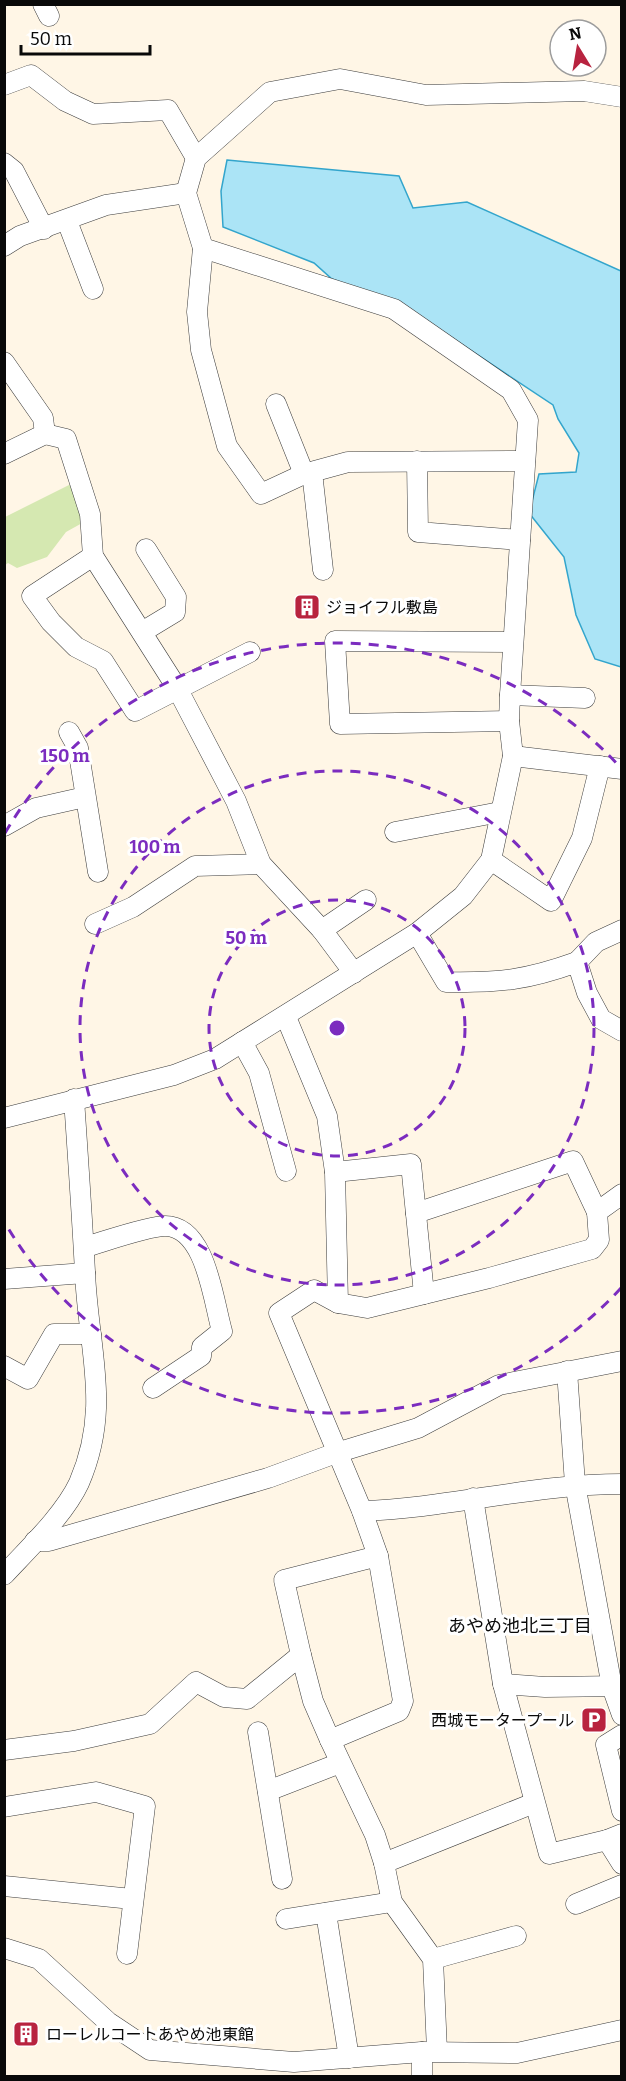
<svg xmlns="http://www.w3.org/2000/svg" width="626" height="2081" font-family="Bitter,'Noto Sans JP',serif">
  <rect width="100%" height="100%" fill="#fff6e6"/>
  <polygon fill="#d5e8b1" points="73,483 84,522 66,532 47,557 17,568 8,563 5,565 5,517"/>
  <polygon fill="#abe4f6" stroke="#33a5cc" stroke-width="1.5" points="227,160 399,176 413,208 467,202 621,271 621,667 595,659 576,615 564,557 529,513 539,474 576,472 579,453 558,419 553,405 407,308 332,279 314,263 223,227 221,191"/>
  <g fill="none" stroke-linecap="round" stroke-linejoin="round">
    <defs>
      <g id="minor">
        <polyline points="43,4 49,16"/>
        <polyline points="4,85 31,75 65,101 93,114 168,110 196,158"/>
        <polyline points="4,163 14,171 44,229"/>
        <polyline points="67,221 93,289"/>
        <polyline points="4,246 20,236 106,205 186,193"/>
        <polyline points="203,248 197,312 201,350 227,446 261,494 304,474 348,462 525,461"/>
        <polyline points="4,362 43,418 45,434 66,439 90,514 93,556 177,688 236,801 261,864 322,930 354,973"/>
        <polyline points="276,404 304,474"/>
        <polyline points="4,454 45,434"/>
        <polyline points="417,461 418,532 520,540"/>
        <polyline points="312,472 323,570"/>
        <polyline points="93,556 32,596 51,622 76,647 103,661 135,711 250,652"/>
        <polyline points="142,632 175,612 176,597 146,549"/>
        <polyline points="510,695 585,698"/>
        <polyline points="509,721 340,724 335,641 512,642"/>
        <polyline points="69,732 78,748 98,872"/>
        <polyline points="513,756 622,769"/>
        <polyline points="4,826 36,808 85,797"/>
        <polyline points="395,832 500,812"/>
        <polyline points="491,860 551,901 582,838 600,766"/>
        <polyline points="95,924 133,907 195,866 261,864"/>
        <polyline points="322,930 366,900"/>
        <path d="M417,933L446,982C500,983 527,980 577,962L587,993L601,1019L622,1031"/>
        <polyline points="577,962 596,942 622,930"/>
        <polyline points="286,1017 327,1116 335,1172 338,1303"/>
        <polyline points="242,1042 259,1073 286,1171"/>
        <polyline points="4,1118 174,1075 215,1059 417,933 463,896 491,860 513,756 509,721 510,695 528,420 511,390 394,309 203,248 186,193 196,158 270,92 340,79 426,95 584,91 622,97"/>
        <polyline points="335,1172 411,1164 424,1294"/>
        <polyline points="416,1213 573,1161 597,1212"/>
        <path d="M85,1247C103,1242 148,1226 165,1226C206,1226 213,1300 222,1331L202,1347L201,1356L153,1388"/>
        <polyline points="4,1279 85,1273"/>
        <polyline points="4,1366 28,1379 54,1334 91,1334"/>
        <polyline points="567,1371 575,1484 612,1687 622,1715"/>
        <polyline points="473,1498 503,1684 549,1854 607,1840"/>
        <path d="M362,1511C449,1508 534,1484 622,1484"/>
        <polyline points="35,1541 49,1541 268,1478 336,1453 418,1428 499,1385 622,1361"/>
        <path d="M4,1575C28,1549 64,1515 79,1483C112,1407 88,1350 85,1272C82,1215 78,1157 74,1099"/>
        <polyline points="301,1655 284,1580 378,1556"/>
        <polyline points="503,1684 545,1687 622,1686"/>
        <polyline points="258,1732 282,1879"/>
        <polyline points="622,1735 606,1745 622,1811"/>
        <polyline points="4,1750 74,1741 150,1724 196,1682 224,1697 247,1699 301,1655 313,1701 330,1740"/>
        <polyline points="268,1791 340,1763"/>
        <polyline points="4,1807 96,1792 145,1806 127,1954"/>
        <polyline points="622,1834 607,1840 622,1864"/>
        <polyline points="384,1863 534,1803"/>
        <polyline points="4,1886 132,1899"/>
        <polyline points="576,1904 622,1885"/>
        <polyline points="326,1913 349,2058"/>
        <polyline points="286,1919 392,1902"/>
        <polyline points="4,1948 39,1959 108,2022 150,2050 294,2062 422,2052 517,2053 622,2030"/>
        <polyline points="433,1959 516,1936"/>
        <polyline points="437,2051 433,1959 392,1902 384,1863 375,1835 330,1740 399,1711 403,1701 378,1556 362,1511 279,1313 314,1290 338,1303 367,1308 489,1278 592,1249 599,1240 597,1212 622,1194"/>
        <polyline points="422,2076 422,2052"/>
      </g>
    </defs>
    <use href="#minor" stroke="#3c3c3c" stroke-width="21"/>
    <use href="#minor" stroke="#fff" stroke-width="20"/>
  </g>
  <g fill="none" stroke="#7b2cbf" stroke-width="3" stroke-dasharray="10 8">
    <circle cx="337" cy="1028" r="128"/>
    <circle cx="337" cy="1028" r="257"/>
    <path d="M621 1288A385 385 0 0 1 5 1223M5 833A385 385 0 0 1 621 768"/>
  </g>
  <defs>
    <symbol id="building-square" viewBox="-11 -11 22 22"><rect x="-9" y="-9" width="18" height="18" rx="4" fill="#b8233f" stroke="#fff"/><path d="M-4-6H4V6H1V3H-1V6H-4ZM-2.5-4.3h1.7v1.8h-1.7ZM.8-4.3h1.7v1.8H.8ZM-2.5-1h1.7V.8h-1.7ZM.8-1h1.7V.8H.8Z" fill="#fff"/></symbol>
    <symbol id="parking-square" viewBox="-11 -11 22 22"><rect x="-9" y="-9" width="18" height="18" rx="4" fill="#b8233f" stroke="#fff"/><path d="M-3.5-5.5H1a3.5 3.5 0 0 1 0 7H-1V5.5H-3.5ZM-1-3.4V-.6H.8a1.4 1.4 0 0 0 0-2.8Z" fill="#fff"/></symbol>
  </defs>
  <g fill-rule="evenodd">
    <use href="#building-square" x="292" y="592" width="30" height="30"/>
    <use href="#parking-square" x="579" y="1705" width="30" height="30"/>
    <use href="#building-square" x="11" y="2019" width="30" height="30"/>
  </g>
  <g text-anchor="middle" stroke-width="6" stroke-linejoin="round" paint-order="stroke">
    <g font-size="16" fill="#090909" stroke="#fff" text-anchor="start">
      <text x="326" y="613">ジョイフル敷島</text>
      <text x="574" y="1726" text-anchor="end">西城モータープール</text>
      <text x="46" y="2040">ローレルコートあやめ池東館</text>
    </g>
    <g font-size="18" fill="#090909" stroke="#fff">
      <text x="520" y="1632">あやめ池北三丁目</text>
    </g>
  </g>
  <circle cx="337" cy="1028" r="9" fill="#7b2cbf" stroke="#fff" stroke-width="3"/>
  <g font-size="18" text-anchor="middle" font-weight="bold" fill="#7b2cbf" stroke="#fff" stroke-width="6" stroke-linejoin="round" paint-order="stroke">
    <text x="65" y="762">150 m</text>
    <text x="155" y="853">100 m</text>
    <text x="246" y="944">50 m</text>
  </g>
  <rect width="626" height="2081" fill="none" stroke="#090909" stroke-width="12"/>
  <g transform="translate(578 48) rotate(349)"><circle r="28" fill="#ffffff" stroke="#9d9d9d" stroke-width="1.5"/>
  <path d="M0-4.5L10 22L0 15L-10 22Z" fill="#b8233f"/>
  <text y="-9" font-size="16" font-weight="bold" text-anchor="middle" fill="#090909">N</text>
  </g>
  <path d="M21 45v9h129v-9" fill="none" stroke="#090909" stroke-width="3"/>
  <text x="30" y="45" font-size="18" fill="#090909" stroke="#ffffff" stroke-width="4.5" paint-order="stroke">50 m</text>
</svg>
